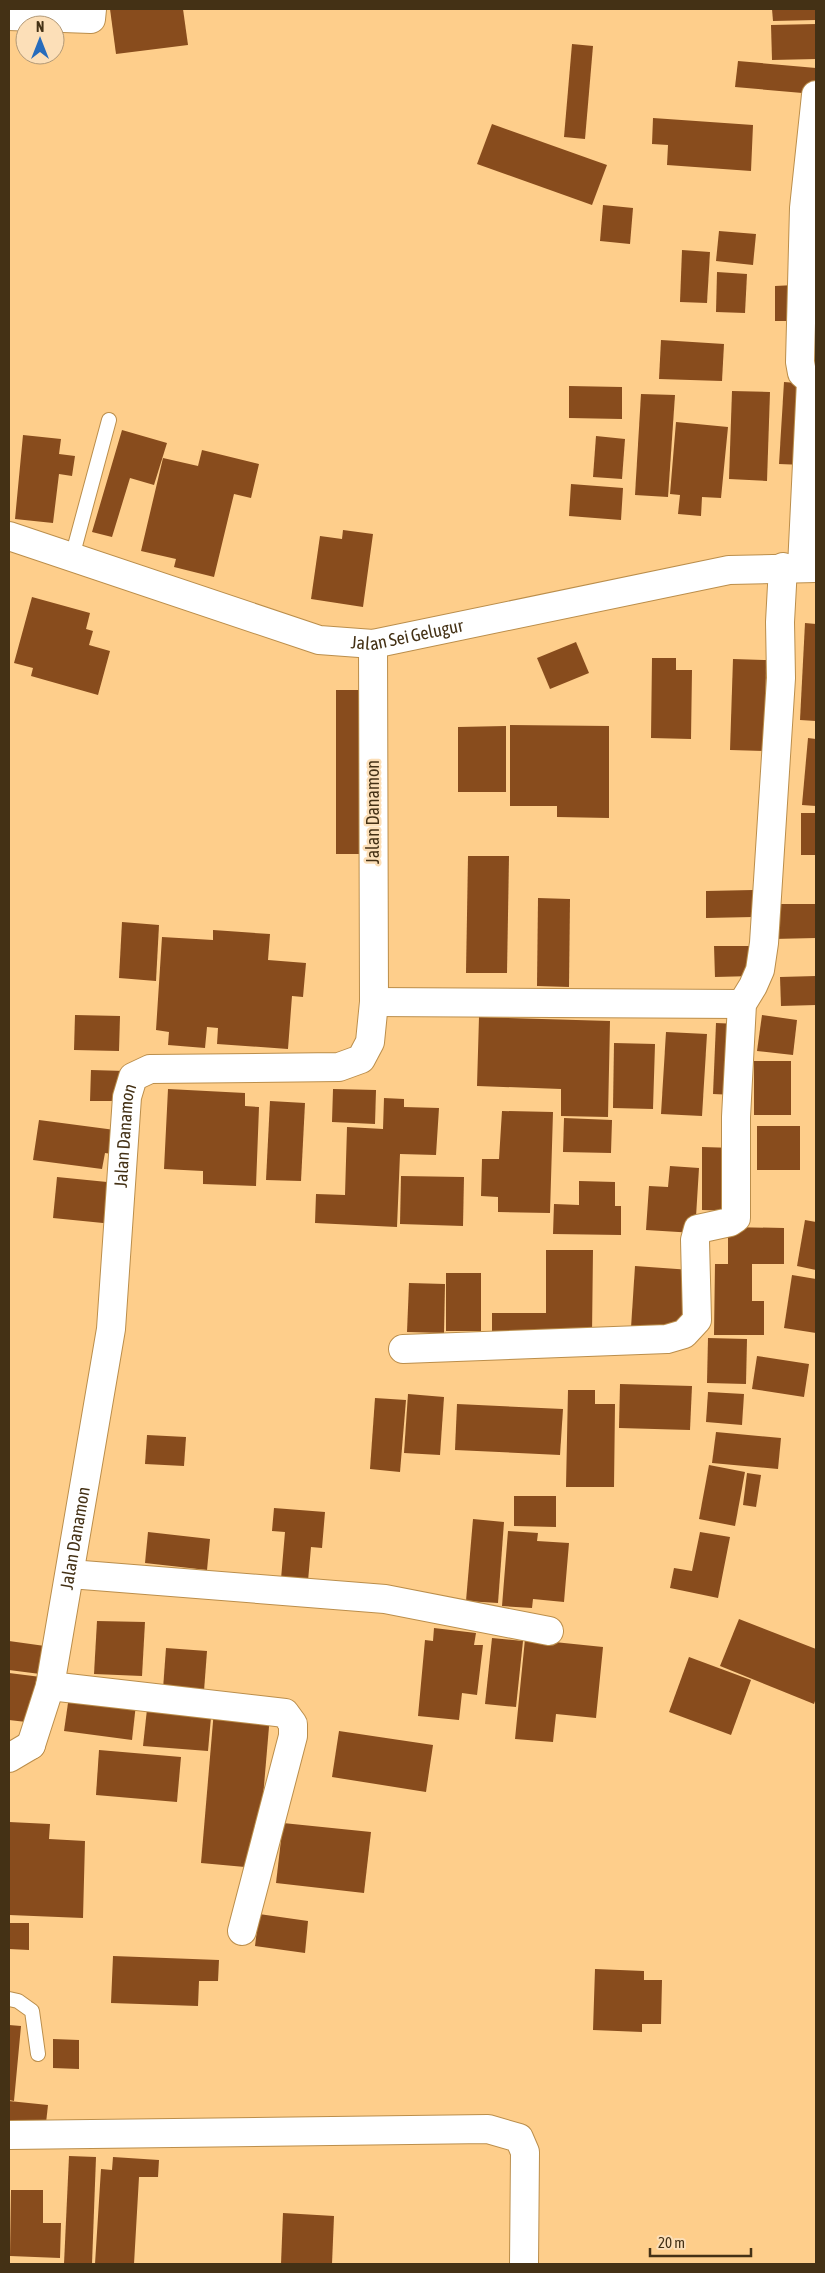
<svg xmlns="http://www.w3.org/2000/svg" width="825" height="2273" font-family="'Asap Condensed',sans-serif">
  <rect width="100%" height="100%" fill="#fece8b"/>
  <g fill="#884c1d">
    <polygon points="110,9 183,9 188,45 116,54"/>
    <polygon points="772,9 816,9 816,20 773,21"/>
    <polygon points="816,24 816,59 772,60 771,25"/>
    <polygon points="572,44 593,46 585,139 564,137"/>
    <polygon points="738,61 816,68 814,94 735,87"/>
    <polygon points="653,118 753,125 751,171 667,165 668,145 652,144"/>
    <polygon points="492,124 607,165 592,205 477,164"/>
    <polygon points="603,205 633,208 630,244 600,241"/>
    <polygon points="719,231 756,234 753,265 716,261"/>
    <polygon points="682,250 710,252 707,303 680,302"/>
    <polygon points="717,272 747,274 745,313 716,312"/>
    <polygon points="795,285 796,321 775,321 775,286"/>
    <polygon points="661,340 724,344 722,381 659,379"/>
    <polygon points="784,382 809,384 804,465 779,464"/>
    <polygon points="569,386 622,387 622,419 569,418"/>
    <polygon points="732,391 770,392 767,481 729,479"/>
    <polygon points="641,394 675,395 668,497 635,495"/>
    <polygon points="676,422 728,427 721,498 702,497 701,516 678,514 680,495 670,494"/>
    <polygon points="122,430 167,443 154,485 130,478 112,537 92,532"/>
    <polygon points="23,435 61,439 59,454 75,456 72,476 59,474 53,523 15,519"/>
    <polygon points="596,436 625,439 622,479 593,477"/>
    <polygon points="202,450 259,464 251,498 234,494 214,577 174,567 176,559 141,551 163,458 198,466"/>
    <polygon points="571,484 623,488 621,520 569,516"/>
    <polygon points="343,530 373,534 363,607 311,599 320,536 342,539"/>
    <polygon points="32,597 90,613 86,629 93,631 89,645 110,651 98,695 31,676 33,668 14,663"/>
    <polygon points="805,623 816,624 816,721 800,720"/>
    <polygon points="576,642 589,673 550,689 537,658"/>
    <polygon points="652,658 676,658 676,670 692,670 691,739 651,738"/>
    <polygon points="733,659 766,660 765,751 730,750"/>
    <rect x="336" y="690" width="33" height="164"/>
    <polygon points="510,725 609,726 609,818 557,817 557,806 510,806"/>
    <polygon points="506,726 506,792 458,792 458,727"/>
    <polygon points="808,738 816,739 816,806 802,805"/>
    <rect x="801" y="813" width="15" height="42"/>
    <polygon points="468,856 509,856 507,973 466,973"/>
    <polygon points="753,890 753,917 706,918 706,891"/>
    <polygon points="538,898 570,899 569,987 537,986"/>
    <polygon points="772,904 816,904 816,938 773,939"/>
    <polygon points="122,922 159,925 156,981 119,978"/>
    <polygon points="213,930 270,934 268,960 306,963 303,997 292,996 288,1049 217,1044 218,1028 207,1027 205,1048 168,1045 169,1032 156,1030 162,937 213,940"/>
    <polygon points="714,946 752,946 753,976 715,977"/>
    <polygon points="816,976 816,1005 781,1006 780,977"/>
    <polygon points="75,1015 120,1016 119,1051 74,1050"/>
    <polygon points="762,1015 797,1020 793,1055 757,1051"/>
    <polygon points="479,1017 610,1021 608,1117 561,1116 561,1089 477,1086"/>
    <polygon points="716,1023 739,1024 735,1095 713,1094"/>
    <polygon points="666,1032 707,1034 702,1116 661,1114"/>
    <polygon points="614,1043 655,1044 653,1109 613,1108"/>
    <rect x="754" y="1061" width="37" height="54"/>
    <polygon points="91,1070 125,1071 124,1101 90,1101"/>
    <polygon points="168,1089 245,1093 245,1106 259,1107 256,1186 203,1184 203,1171 164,1169"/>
    <polygon points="333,1089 376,1090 375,1124 332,1122"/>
    <polygon points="384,1098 404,1099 404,1107 439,1108 436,1155 400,1154 397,1227 315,1223 316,1194 345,1195 347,1127 383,1129"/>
    <polygon points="270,1101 305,1103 301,1181 266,1180"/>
    <polygon points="502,1111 553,1112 550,1213 498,1212 498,1197 481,1196 482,1159 499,1159"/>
    <polygon points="564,1118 612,1120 611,1153 563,1152"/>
    <polygon points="39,1120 115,1130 112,1154 105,1153 102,1169 33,1160"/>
    <rect x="757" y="1126" width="43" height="44"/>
    <polygon points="702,1147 735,1148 734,1211 702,1210"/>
    <polygon points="670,1166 699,1168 695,1233 646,1230 649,1186 668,1187"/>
    <polygon points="401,1176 464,1177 463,1226 400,1224"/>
    <polygon points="57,1177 117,1183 113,1224 53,1218"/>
    <polygon points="579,1181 615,1182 615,1206 621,1206 621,1235 553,1234 554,1204 579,1205"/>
    <polygon points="805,1220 816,1222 816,1270 797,1266"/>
    <polygon points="728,1227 784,1228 784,1264 752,1264 752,1301 764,1301 764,1335 714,1335 715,1264 728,1264"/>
    <polygon points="546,1250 593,1250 592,1335 492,1334 492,1313 546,1313"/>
    <polygon points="635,1266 691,1270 688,1331 631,1328"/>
    <rect x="446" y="1273" width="35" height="58"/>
    <polygon points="792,1275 816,1279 816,1333 784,1328"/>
    <polygon points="409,1283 445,1284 444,1333 407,1332"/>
    <polygon points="708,1338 747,1339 746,1384 707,1383"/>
    <polygon points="757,1356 809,1364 804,1397 752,1389"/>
    <polygon points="620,1384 692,1386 690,1430 619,1428"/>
    <polygon points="568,1390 595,1390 595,1404 615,1404 614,1487 566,1487"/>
    <polygon points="708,1392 744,1394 742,1425 706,1422"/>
    <polygon points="408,1394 444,1397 440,1455 404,1453"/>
    <polygon points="375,1398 406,1400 400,1472 370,1469"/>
    <polygon points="457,1404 563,1409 560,1455 455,1450"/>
    <polygon points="716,1432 781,1438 778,1469 712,1463"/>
    <polygon points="147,1435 186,1437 184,1466 145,1464"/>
    <polygon points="709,1465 745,1472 735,1526 699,1519"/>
    <polygon points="747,1473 761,1475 756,1507 743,1505"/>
    <polygon points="514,1496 556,1496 556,1527 514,1526"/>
    <polygon points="274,1508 325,1512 322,1548 311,1547 308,1581 281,1579 285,1532 272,1531"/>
    <polygon points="473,1519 504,1522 498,1603 466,1601"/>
    <polygon points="508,1531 538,1533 537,1541 569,1543 564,1602 533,1599 532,1608 502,1606"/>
    <polygon points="148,1532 210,1539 207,1570 145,1563"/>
    <polygon points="700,1532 730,1537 718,1598 670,1588 674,1568 692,1571"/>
    <polygon points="739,1619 816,1649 816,1698 814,1704 720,1666"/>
    <polygon points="97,1621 145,1622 142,1676 94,1674"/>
    <polygon points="434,1628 476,1633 474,1645 483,1645 477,1695 462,1693 459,1720 418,1716 425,1640 433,1641"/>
    <polygon points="492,1638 523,1641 516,1707 485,1704"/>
    <polygon points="525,1639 603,1647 596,1718 556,1714 553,1742 515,1739"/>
    <polygon points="9,1641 52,1647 48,1675 9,1670"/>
    <polygon points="166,1648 207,1651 204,1691 163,1689"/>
    <polygon points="689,1657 751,1680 731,1735 669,1712"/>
    <polygon points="9,1673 41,1677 35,1723 9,1720"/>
    <polygon points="69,1696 136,1704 132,1740 64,1731"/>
    <polygon points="148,1700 212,1706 208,1751 143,1746"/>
    <polygon points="214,1710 270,1715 257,1868 201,1863"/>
    <polygon points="339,1731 433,1745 426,1792 332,1777"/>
    <polygon points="99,1750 181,1757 177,1802 96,1795"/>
    <polygon points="9,1822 50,1824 49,1839 85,1841 83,1918 9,1915"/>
    <polygon points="283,1823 371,1832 364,1893 276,1883"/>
    <polygon points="259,1914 308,1921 305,1953 255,1946"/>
    <polygon points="9,1923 29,1923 29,1950 9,1949"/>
    <polygon points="113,1956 219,1960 218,1981 199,1981 198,2006 111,2003"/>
    <polygon points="595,1969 644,1971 644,1980 662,1980 661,2024 642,2024 642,2032 593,2030"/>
    <polygon points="9,2025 21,2026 14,2101 9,2100"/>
    <polygon points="53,2039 79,2040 79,2069 53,2068"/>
    <polygon points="9,2101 48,2105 45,2132 9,2129"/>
    <polygon points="69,2156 96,2157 92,2264 64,2264"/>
    <polygon points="113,2157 159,2160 158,2177 139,2177 134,2264 95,2264 101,2169 112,2170"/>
    <polygon points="11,2190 43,2190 43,2223 61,2223 60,2258 10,2256"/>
    <polygon points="283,2213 334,2216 332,2264 281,2264"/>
  </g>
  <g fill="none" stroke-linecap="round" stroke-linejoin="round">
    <defs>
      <g id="lane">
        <polyline points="72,557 109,420"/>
        <polyline points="9,1999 18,2001 32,2011 38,2054"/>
      </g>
      <g id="street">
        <polyline points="9,16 91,19 92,9"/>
        <polyline points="802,567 811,381 802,373 800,362 804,208 816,95"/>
        <polyline points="374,1002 742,1004"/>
        <polyline points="403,1349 667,1339 684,1334 697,1320 695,1240 698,1229 730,1222 736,1218 736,1117 742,1004 753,986 760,970 764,943 781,678 780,622 783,567"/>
        <polyline points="70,1574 385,1599 549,1631"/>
        <polyline points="50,1686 285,1713 293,1724 293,1736 242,1931"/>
        <path id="s1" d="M31,1745L50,1686L111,1329L127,1097L133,1077L150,1069L339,1067L361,1059L370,1042L374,1002L373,644"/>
        <polyline points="9,1758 31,1745"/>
        <polyline points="9,2135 488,2129 519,2138 525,2152 524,2264"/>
      </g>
      <g id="secondary">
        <path id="s2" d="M9,536L319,640L373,644L729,570L816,568"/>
      </g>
    </defs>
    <use href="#lane" stroke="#bb8e4b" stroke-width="16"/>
    <use href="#street" stroke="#bb8e4b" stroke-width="30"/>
    <use href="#secondary" stroke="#bb8e4b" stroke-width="30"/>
    <use href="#lane" stroke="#fff" stroke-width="14"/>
    <use href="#street" stroke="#fff" stroke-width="28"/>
    <use href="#secondary" stroke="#fff" stroke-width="28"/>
  </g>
  <g text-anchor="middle" stroke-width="5" stroke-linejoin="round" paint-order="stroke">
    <g font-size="18" fill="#443115" stroke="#fcdfb8">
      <text dy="6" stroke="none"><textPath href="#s2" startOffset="416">Jalan Sei Gelugur</textPath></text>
      <text transform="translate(373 812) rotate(-90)" y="6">Jalan Danamon</text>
      <text dy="6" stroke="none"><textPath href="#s1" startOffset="618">Jalan Danamon</textPath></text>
      <text dy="6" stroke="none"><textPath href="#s1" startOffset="212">Jalan Danamon</textPath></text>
    </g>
  </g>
  <rect width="825" height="2273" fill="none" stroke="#443115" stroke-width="20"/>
  <g transform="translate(40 40)"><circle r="24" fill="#fcdfb8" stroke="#b29977"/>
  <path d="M0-4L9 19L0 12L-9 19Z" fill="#276cbc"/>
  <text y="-8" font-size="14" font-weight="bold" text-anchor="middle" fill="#443115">N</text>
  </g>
  <path d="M650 2248v8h101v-8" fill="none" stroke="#443115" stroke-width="2.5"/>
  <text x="658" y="2248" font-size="15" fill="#443115" stroke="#fcdfb8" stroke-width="4" paint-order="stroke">20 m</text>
</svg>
